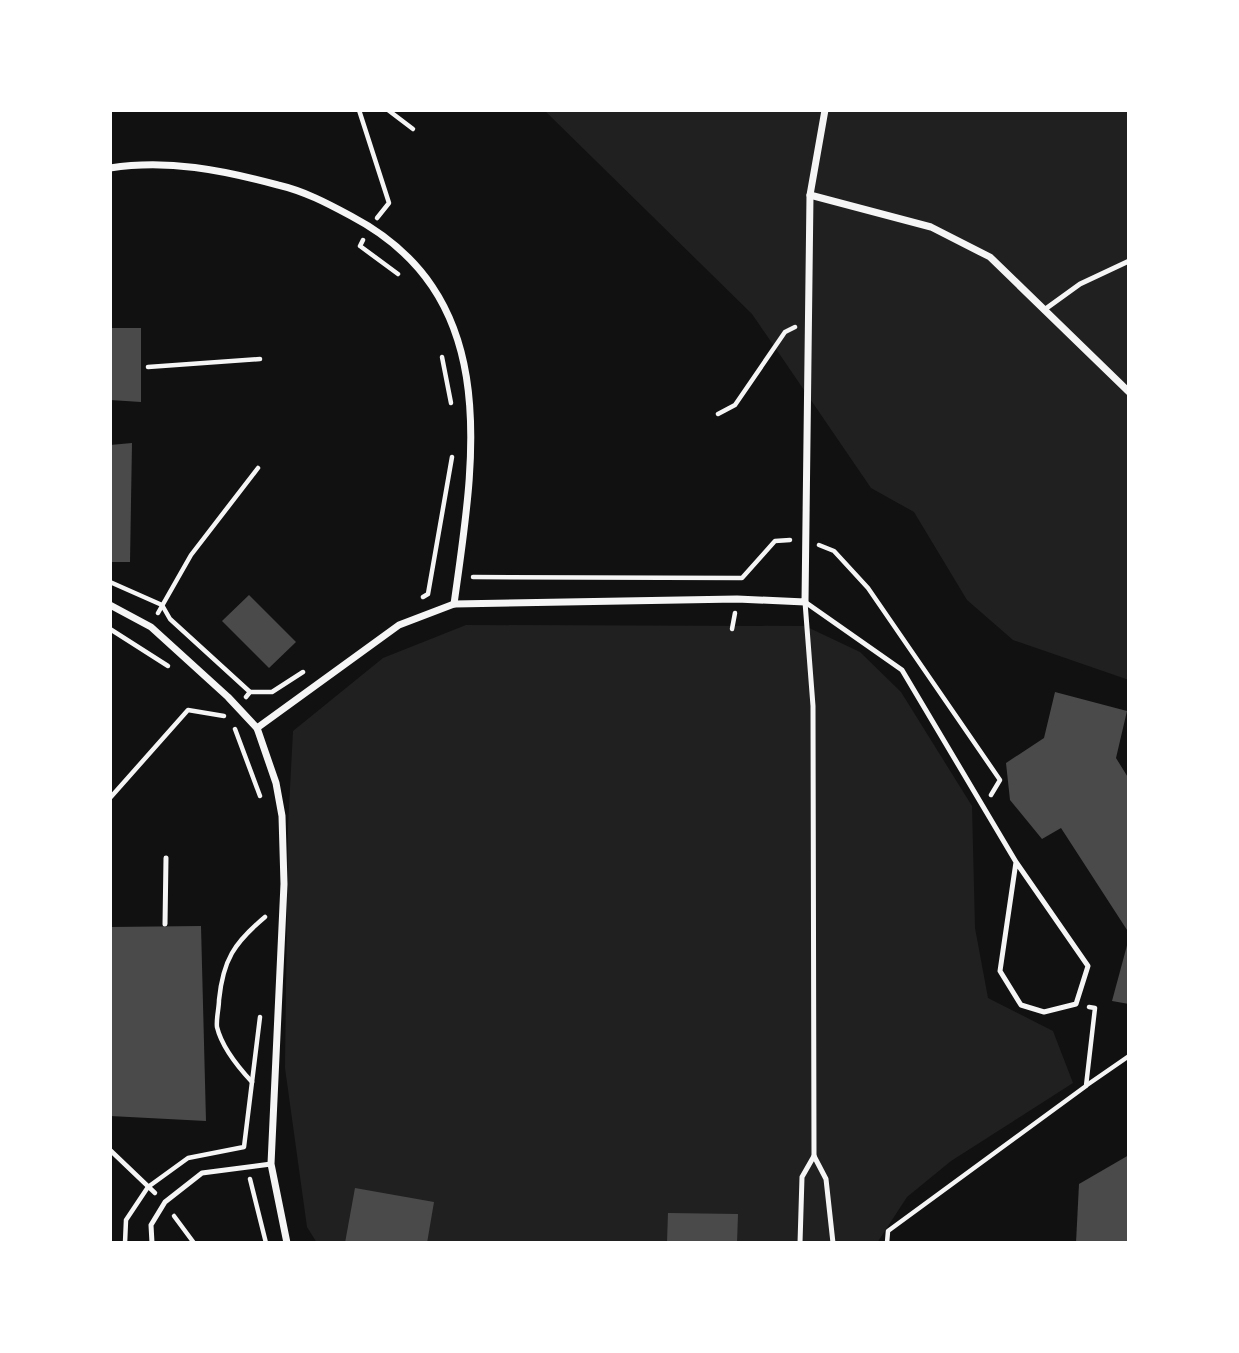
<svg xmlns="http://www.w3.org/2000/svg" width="1239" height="1353" font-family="Mulish,sans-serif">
  <rect width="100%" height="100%" fill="#111"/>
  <g fill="#202020">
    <polygon points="544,110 1129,110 1129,680 1013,640 967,600 914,512 871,488 752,314"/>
    <polygon points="466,625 805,626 860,652 901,692 972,806 975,928 988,998 1053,1031 1073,1083 951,1161 907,1197 877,1243 317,1243 307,1227 285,1068 288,827 293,731 383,658"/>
  </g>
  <g fill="#4a4a4a">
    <polygon points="110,328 141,328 141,402 110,400"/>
    <polygon points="132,443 130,562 110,562 110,445"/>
    <polygon points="249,595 296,642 269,668 222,621"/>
    <polygon points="1055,692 1127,711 1116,758 1129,779 1129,933 1061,828 1042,839 1010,800 1006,763 1044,738"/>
    <polygon points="201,926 206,1121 110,1116 110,927"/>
    <polygon points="1129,938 1129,1004 1112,1001"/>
    <polygon points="1129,1155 1129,1243 1076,1243 1079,1184"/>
    <polygon points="355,1188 434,1202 427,1243 345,1243"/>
    <polygon points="668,1213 738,1214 737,1243 667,1243"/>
  </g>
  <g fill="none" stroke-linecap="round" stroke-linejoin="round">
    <g stroke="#f5f5f5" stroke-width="4.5">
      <polyline points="359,110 389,203 377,218"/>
      <polyline points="388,110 413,129"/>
      <polyline points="363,240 360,246 398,274"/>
      <polyline points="442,357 451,403"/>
      <polyline points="148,367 260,359"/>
      <polyline points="718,414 735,405 785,332 795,327"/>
      <polyline points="819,545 834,551 868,588 1000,780 991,795"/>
      <polyline points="473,577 742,578 775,541 790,540"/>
      <polyline points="110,582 162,605 170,619 250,692"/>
      <polyline points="423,597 428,594 452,457"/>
      <polyline points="158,613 191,555 258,468"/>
      <polyline points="110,629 168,666"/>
      <polyline points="732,629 735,613"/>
      <polyline points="246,697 250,692 272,692 303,672"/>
      <polyline points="235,729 260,796"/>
      <polyline points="110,798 188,710 224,716"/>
      <path d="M252,1082C238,1067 222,1048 217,1027C216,1019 219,1008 219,1000C223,960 234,943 265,917"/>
      <polyline points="1087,1085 1129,1056"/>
      <polyline points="110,1150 155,1193"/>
      <polyline points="250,1179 266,1243"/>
      <polyline points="174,1216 194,1243"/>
      <polyline points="125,1243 126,1220 148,1187 188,1158 244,1147 260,1017"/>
      <polyline points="887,1243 888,1231 1086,1086 1095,1008 1089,1007"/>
    </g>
    <g stroke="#f5f5f5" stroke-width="5">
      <polyline points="1044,310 1080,284 1129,261"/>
      <polyline points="805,602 902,670 1016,862 1088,966 1076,1004 1044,1012 1021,1005 1000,971 1016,862"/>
      <polyline points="805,602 813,706 814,1156 826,1179 833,1243"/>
      <polyline points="165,924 166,858"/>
      <polyline points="152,1243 151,1225 165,1202 202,1173 271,1164"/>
      <polyline points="800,1243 802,1177 814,1156"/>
    </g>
    <g stroke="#f5f5f5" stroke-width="7">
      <path d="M110,168C168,159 222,170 278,185C304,191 327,203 351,216C505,297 474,460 454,604"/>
      <polyline points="810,195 931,227 990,257 1129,392"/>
      <polyline points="110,605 151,627 228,697 257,728 276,783 282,816 284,884 271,1164 287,1243"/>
      <polyline points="257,728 399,625 454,604 737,599 805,602 810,195 825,110"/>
    </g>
  </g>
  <rect width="1239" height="1353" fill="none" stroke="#ffffff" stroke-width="224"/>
</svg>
